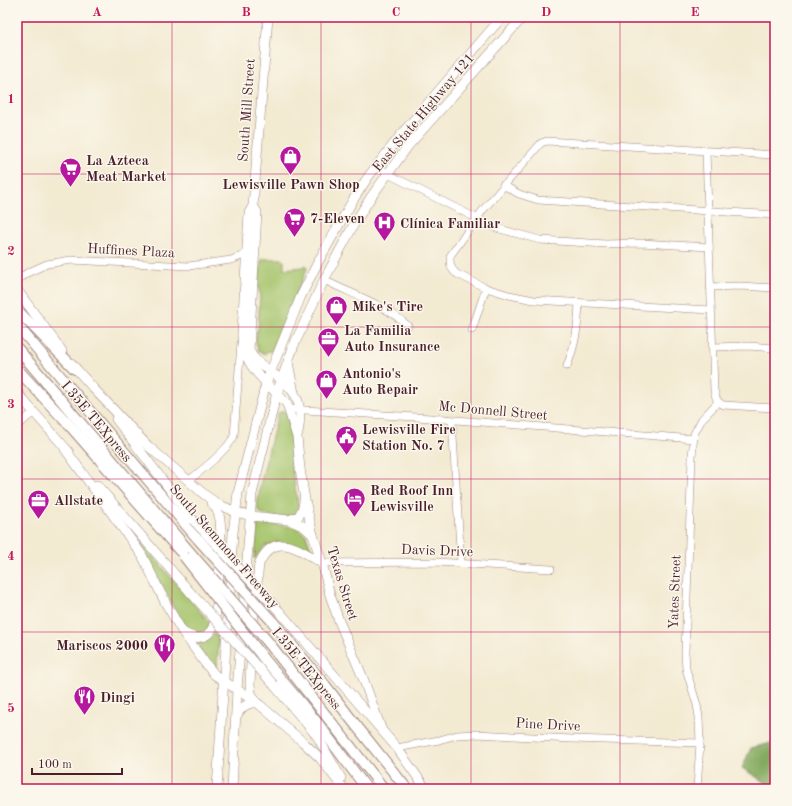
<svg xmlns="http://www.w3.org/2000/svg" width="792" height="806" font-family="'Old Standard TT',serif">
  <rect width="100%" height="100%" fill="#fbf7ec"/>
  <filter id="ink" filterUnits="userSpaceOnUse"><feTurbulence type="fractalNoise" baseFrequency=".025" numOctaves="2"/><feDisplacementMap in="SourceGraphic" scale="8" xChannelSelector="R" yChannelSelector="G"/><feConvolveMatrix kernelMatrix="1 2 1 2 8 2 1 2 1" color-interpolation-filters="sRGB"/></filter>
  <filter id="wash" filterUnits="userSpaceOnUse"><feTurbulence type="fractalNoise" baseFrequency=".012" numOctaves="4" result="noise"/><feDisplacementMap in="SourceGraphic" scale="16" xChannelSelector="R" yChannelSelector="G"/><feGaussianBlur stdDeviation="0.9" result="paint"/><feColorMatrix in="noise" values="0 0 0 0 0 0 0 0 0 0 0 0 0 0 0 0 0 1.4 0 .05"/><feComposite in="paint" operator="in"/></filter>
  <g filter="url(#wash)">
    <rect width="100%" height="100%" fill="#f3ead2"/>
    <g fill="#a6c46c" stroke="#78724c">
      <polygon points="263,259 282,259 284,261 284,269 303,267 306,265 307,269 271,352 268,351 265,354 258,351 256,342 256,331 258,331 260,292 258,287 261,262"/>
      <path d="M283,411L286,412L291,428V464L299,510L294,516C282,516 263,520 257,508L261,481L278,413Z"/>
      <polygon points="258,523 295,527 306,535 313,554 277,542 265,546 255,559 254,558"/>
      <path d="M135,537L140,541L210,623C206,635 202,635 190,634L180,619Z"/>
      <polygon points="214,634 219,637 217,669 202,653 197,643 210,638"/>
    </g>
    <polygon fill="#84aa60" stroke="#676446" points="775,742 775,789 766,789 766,783 742,768 751,748"/>
  </g>
  <g filter="url(#ink)">
    <g fill="none" stroke-linecap="round" stroke-linejoin="round">
      <defs>
        <g id="minor">
          <path d="M706,151L714,390C716,398 716,402 724,405L775,408"/>
          <polyline points="378,165 388,174 496,228 540,240 606,244 641,243 709,247"/>
          <polyline points="503,185 519,194 538,200 775,215"/>
          <polyline points="17,280 27,273 47,264 71,260 189,266 231,260 247,254"/>
          <path d="M324,280C353,295 385,304 408,326"/>
          <polyline points="710,287 740,286 775,288"/>
          <path d="M711,310L534,300L509,295L486,288L457,274C450,269 450,264 450,256L483,210L541,143L547,141L775,155"/>
          <polyline points="472,330 486,288"/>
          <polyline points="713,347 748,346 775,348"/>
          <path d="M567,366C576,343 578,326 579,303"/>
          <polyline points="289,409 431,418 694,439"/>
          <polyline points="452,421 461,563"/>
          <polyline points="17,426 34,412"/>
          <path d="M188,481C201,471 228,450 234,436L241,343"/>
          <polyline points="322,563 437,562 551,569"/>
          <polyline points="397,748 439,740 457,735 476,734 572,739 700,743"/>
          <polyline points="697,789 700,743 699,717 697,705 686,669 685,652 692,457 694,434 702,419 718,402"/>
        </g>
        <g id="major">
          <path d="M268,17L253,206L249,213L242,332C240,365 267,382 287,404L297,437L300,469L305,500L313,535L322,563L330,595L339,621L363,678L382,731"/>
          <path d="M253,206L257,212L249,350C254,361 261,364 270,371C297,391 304,400 298,433"/>
          <polyline points="17,290 62,351"/>
          <polyline points="288,362 294,393"/>
          <polyline points="71,363 94,389 148,446 205,495 218,504 236,512 251,516 289,520 303,526 313,535"/>
          <polyline points="17,393 69,452"/>
          <polyline points="116,419 193,520"/>
          <polyline points="65,449 142,555 166,604 182,631 205,663 215,675 260,705 303,742 320,758 344,789"/>
          <polyline points="97,485 191,593"/>
          <polyline points="289,520 299,516 303,507 304,501"/>
          <polyline points="279,611 397,748 426,789"/>
          <path d="M183,632C193,639 205,641 212,629C218,620 222,534 220,520C219,512 216,507 211,502"/>
          <polyline points="274,685 317,736 341,778"/>
          <path d="M237,715C241,707 246,704 256,702L251,693L250,684L253,623L259,564C274,530 299,549 322,563"/>
          <polyline points="217,789 233,533 238,493 266,383 301,296 318,262 353,200 368,177 400,136 502,17"/>
          <polyline points="232,789 237,690 252,494 277,392 294,345 324,280 354,224 371,197 408,146 523,17"/>
        </g>
        <g id="highway">
          <polyline points="17,310 75,369"/>
          <polyline points="17,325 198,539"/>
          <polyline points="17,348 193,556"/>
          <polyline points="17,369 71,427 180,551"/>
          <polyline points="17,393 20,397"/>
          <polyline points="272,621 325,685 351,719 407,789"/>
          <polyline points="268,642 384,789"/>
          <polyline points="265,660 319,725 367,789"/>
        </g>
      </defs>
      <use href="#minor" stroke="#9e847e" stroke-width="8"/>
      <use href="#major" stroke="#9e847e" stroke-width="10"/>
      <use href="#highway" stroke="#9e847e" stroke-width="12"/>
      <use href="#minor" stroke="#fff" stroke-width="7"/>
      <use href="#major" stroke="#fff" stroke-width="9"/>
      <use href="#highway" stroke="#fff" stroke-width="10"/>
      <defs>
        <g id="major-bridge">
          <polyline points="193,520 279,611"/>
          <polyline points="191,593 274,685"/>
        </g>
        <g id="highway-bridge">
          <polyline points="198,539 272,621"/>
          <polyline points="184,556 265,660"/>
          <polyline points="193,556 268,642"/>
        </g>
      </defs>
      <use href="#major-bridge" stroke="#9e847e" stroke-width="10" stroke-linecap="butt"/>
      <use href="#highway-bridge" stroke="#9e847e" stroke-width="12" stroke-linecap="butt"/>
      <use href="#major-bridge" stroke="#fff" stroke-width="9"/>
      <use href="#highway-bridge" stroke="#fff" stroke-width="10"/>
    </g>
  </g>
  <path fill="none" stroke="#c2185b" stroke-width="1" stroke-opacity="0.55" d="M172,17V789M321,17V789M471,17V789M620,17V789M17,174H775M17,327H775M17,479H775M17,632H775"/>
  <defs>
    <symbol id="shop-pin" viewBox="-11 -11 22 30"><path d="M0 17L-7.5 6A9.5 9.5 0 1 1 7.5 6Z" fill="#b5179e" stroke="#fbf7ec"/><path d="M-5-2.5h2.3a2.7 3.5 0 0 1 5.4 0H5L5.5 6h-11ZM-1.5-2.5h3a1.5 2.3 0 0 0-3 0Z" fill="#fff"/></symbol>
    <symbol id="supermarket-pin" viewBox="-11 -11 22 30"><path d="M0 17L-7.5 6A9.5 9.5 0 1 1 7.5 6Z" fill="#b5179e" stroke="#fbf7ec"/><path d="M-6-5.5h2.5l.6 2H6L4.5 2H-2.5L-4.4-4H-6ZM-1.5 3.2a1.3 1.3 0 1 0 .1 0ZM3 3.2a1.3 1.3 0 1 0 .1 0Z" fill="#fff"/></symbol>
    <symbol id="hospital-pin" viewBox="-11 -11 22 30"><path d="M0 17L-7.5 6A9.5 9.5 0 1 1 7.5 6Z" fill="#b5179e" stroke="#fbf7ec"/><path d="M-5-5h3v3.5h4V-5h3V5h-3V1.5h-4V5h-3Z" fill="#fff"/></symbol>
    <symbol id="office-pin" viewBox="-11 -11 22 30"><path d="M0 17L-7.5 6A9.5 9.5 0 1 1 7.5 6Z" fill="#b5179e" stroke="#fbf7ec"/><path d="M-6-3h4V-5.5h4V-3h4V5H-6ZM-1-4.5V-3h2v-1.5ZM-6 0V1H6V0Z" fill="#fff"/></symbol>
    <symbol id="civic-pin" viewBox="-11 -11 22 30"><path d="M0 17L-7.5 6A9.5 9.5 0 1 1 7.5 6Z" fill="#b5179e" stroke="#fbf7ec"/><path d="M-.6-6.5H3V-4.5H.6V-3L4-1V1h2V6H-6V1h2V-1L-.6-3ZM-1.2 2.5V6h2.4V2.5Z" fill="#fff"/></symbol>
    <symbol id="hotel-pin" viewBox="-11 -11 22 30"><path d="M0 17L-7.5 6A9.5 9.5 0 1 1 7.5 6Z" fill="#b5179e" stroke="#fbf7ec"/><path d="M-6-4.5h1.5V1H6V5H4.5V3h-9V5H-6ZM-4 0a1.8 1.8 0 1 1 3.6 0ZM.5 0V-2.5h3Q6-2.5 6 0Z" fill="#fff"/></symbol>
    <symbol id="restaurant-pin" viewBox="-11 -11 22 30"><path d="M0 17L-7.5 6A9.5 9.5 0 1 1 7.5 6Z" fill="#b5179e" stroke="#fbf7ec"/><path d="M-5-6h1v4h1v-4h1v4h1v-4h1v5L-1.5 .5V6h-2V.5L-5-1ZM5-6V6H3V1.5H1.5Q1.5-4 5-6Z" fill="#fff"/></symbol>
  </defs>
  <g fill-rule="evenodd">
    <use href="#shop-pin" x="278" y="144" width="25" height="34"/>
    <use href="#supermarket-pin" x="58" y="156" width="25" height="34"/>
    <use href="#supermarket-pin" x="282" y="206" width="25" height="34"/>
    <use href="#hospital-pin" x="372" y="210" width="25" height="34"/>
    <use href="#shop-pin" x="324" y="294" width="25" height="34"/>
    <use href="#office-pin" x="316" y="326" width="25" height="34"/>
    <use href="#shop-pin" x="314" y="368" width="25" height="34"/>
    <use href="#civic-pin" x="334" y="424" width="25" height="34"/>
    <use href="#hotel-pin" x="342" y="486" width="25" height="34"/>
    <use href="#office-pin" x="26" y="488" width="25" height="34"/>
    <use href="#restaurant-pin" x="152" y="632" width="25" height="34"/>
    <use href="#restaurant-pin" x="72" y="684" width="25" height="34"/>
  </g>
  <g text-anchor="middle" stroke-width="3" stroke-linejoin="round" paint-order="stroke">
    <g font-size="14" fill="#4a1f2b" stroke="#fbf7ec">
      <text transform="translate(246 110) rotate(-86)" y="5">South Mill Street</text>
      <text transform="translate(423 112) rotate(-50)" y="5">East State Highway 121</text>
      <text transform="translate(131 250) rotate(3)" y="5">Huffines Plaza</text>
      <text transform="translate(493 410) rotate(5)" y="5">Mc Donnell Street</text>
      <text transform="translate(97 421) rotate(50)" y="5">I 35E TEXpress</text>
      <text transform="translate(225 546) rotate(49)" y="5">South Stemmons Freeway</text>
      <text transform="translate(437 550) rotate(2)" y="5">Davis Drive</text>
      <text transform="translate(343 583) rotate(73)" y="5">Texas Street</text>
      <text transform="translate(674 592) rotate(-88)" y="5">Yates Street</text>
      <text transform="translate(307 668) rotate(51)" y="5">I 35E TEXpress</text>
      <text transform="translate(548 724) rotate(3)" y="5">Pine Drive</text>
    </g>
    <g font-size="14" font-weight="bold" fill="#4a1f2b" stroke="#fbf7ec" text-anchor="start">
      <text x="86" y="165">La Azteca<tspan x="86" dy="16">Meat Market</tspan></text>
      <text x="291" y="189" text-anchor="middle">Lewisville Pawn Shop</text>
      <text x="310" y="223">7-Eleven</text>
      <text x="400" y="228">Clínica Familiar</text>
      <text x="352" y="311">Mike's Tire</text>
      <text x="344" y="335">La Familia<tspan x="344" dy="16">Auto Insurance</tspan></text>
      <text x="342" y="378">Antonio's<tspan x="342" dy="16">Auto Repair</tspan></text>
      <text x="362" y="434">Lewisville Fire<tspan x="362" dy="16">Station No. 7</tspan></text>
      <text x="370" y="495">Red Roof Inn<tspan x="370" dy="16">Lewisville</tspan></text>
      <text x="54" y="505">Allstate</text>
      <text x="148" y="650" text-anchor="end">Mariscos 2000</text>
      <text x="100" y="702">Dingi</text>
    </g>
  </g>
  <rect width="792" height="806" fill="none" stroke="#fbf7ec" stroke-width="44"/>
  <path d="M32 768v6h90v-6" fill="none" stroke="#4a1f2b" stroke-width="2"/>
  <text x="38" y="768" font-size="12" fill="#4a1f2b" stroke="#fbf7ec" stroke-width="3" paint-order="stroke">100 m</text>
  <rect x="22" y="22" width="748" height="762" fill="none" stroke="#c2185b" stroke-width="1.5"/>
  <g font-size="13" text-anchor="middle" font-weight="bold" fill="#c2185b">
    <text x="97" y="16">A</text>
    <text x="246" y="16">B</text>
    <text x="396" y="16">C</text>
    <text x="546" y="16">D</text>
    <text x="695" y="16">E</text>
    <text x="11" y="103">1</text>
    <text x="11" y="255">2</text>
    <text x="11" y="408">3</text>
    <text x="11" y="560">4</text>
    <text x="11" y="712">5</text>
  </g>
</svg>
